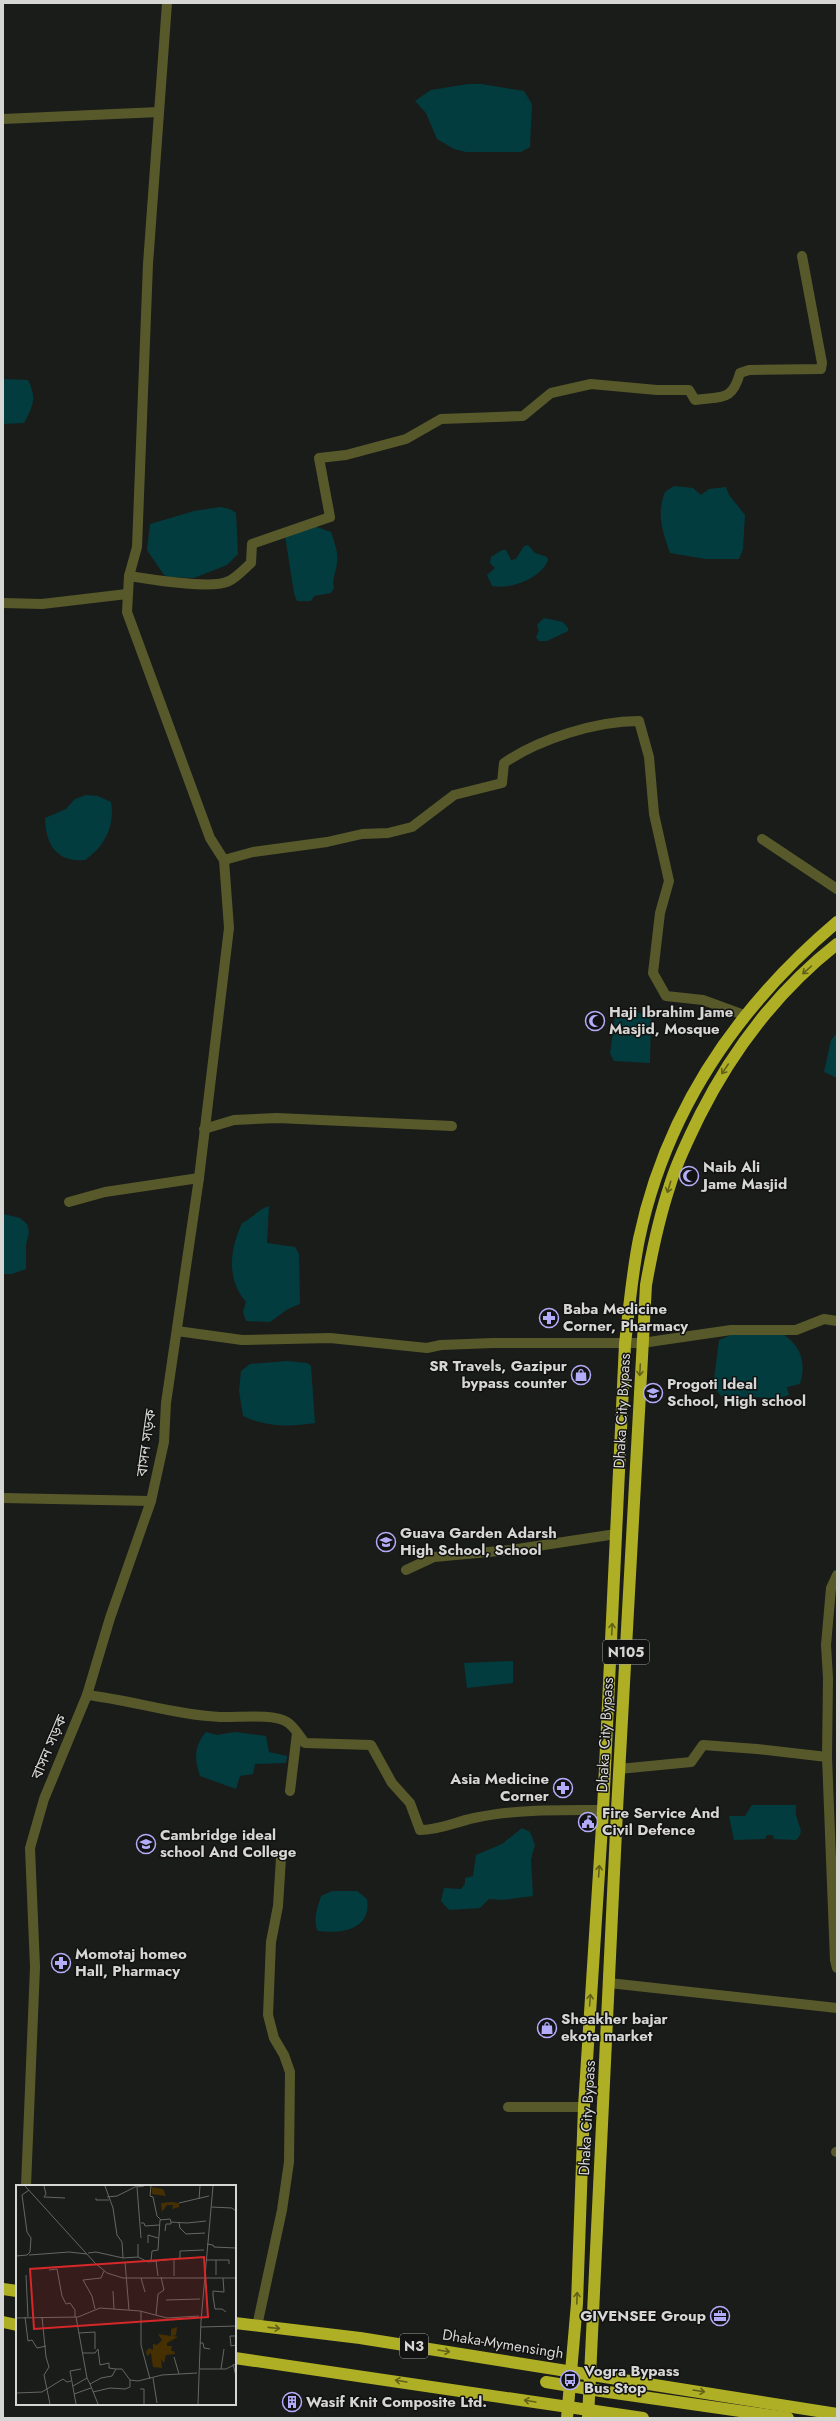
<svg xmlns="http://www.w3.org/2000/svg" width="840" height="2421" font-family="Jost,'Noto Sans Bengali',sans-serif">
  <rect width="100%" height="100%" fill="#1a1c1a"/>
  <g fill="#033c3e">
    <polygon points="468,84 481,84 524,91 532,104 530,147 521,152 466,152 454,149 437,139 426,113 415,101 431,90"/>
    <path d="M3,379L28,380C37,398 33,406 24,423L3,424Z"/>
    <path d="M674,486L693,488L701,495L709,489L726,487L729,495L745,515L743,549L739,559H706L670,553C663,532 656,515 665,492Z"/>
    <polygon points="220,507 230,509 236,513 238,554 227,565 194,578 169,577 164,575 147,550 150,524 194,511"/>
    <path d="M314,526L331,532C334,541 339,554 337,563C336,574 332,576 334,588L331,593L314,596L311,601H297L294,593L285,536Z"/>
    <path d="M528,545L535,553L547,557L548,560C542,578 510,590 492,586L487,575L495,568L490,563L491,557L502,550H506L511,560L516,559L524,546Z"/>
    <polygon points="544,618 563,622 568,628 568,631 547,641 539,641 536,637 539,631 537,625"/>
    <path d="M86,795L98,796L111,802C115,826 105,846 85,860C56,862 46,845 45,818L66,809L75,799Z"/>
    <polygon points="625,1009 651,1016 650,1063 614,1061 610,1053 616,1011"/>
    <polygon points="837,1033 837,1078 824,1072 831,1040"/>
    <path d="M269,1206L267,1243L295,1247L299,1254L300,1304L288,1309L270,1322L246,1321L243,1312L246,1302C226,1279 230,1249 242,1223C253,1218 257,1210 269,1206Z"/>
    <polygon points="3,1214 20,1218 27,1224 29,1232 26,1245 26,1269 12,1274 3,1274"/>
    <path d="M779,1332C800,1343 807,1361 800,1384L787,1387L789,1395L779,1398L721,1396L713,1387L719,1340L733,1334Z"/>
    <path d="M287,1361L307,1363L311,1366L315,1423C290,1427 266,1427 243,1416L239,1391L241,1371L250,1364Z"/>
    <polygon points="513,1661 513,1683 467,1688 464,1663"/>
    <path d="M206,1732L217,1735L235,1732L266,1736L269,1752L287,1756L286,1763L255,1764L253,1774L240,1776L236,1789L200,1776C194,1759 194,1746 206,1732Z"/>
    <path d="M752,1805H796C796,1809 795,1814 797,1818C799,1828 805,1831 796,1840L774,1839L773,1835H767L765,1839L734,1840L729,1816H745Z"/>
    <polygon points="522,1828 530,1832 535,1845 531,1859 533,1896 502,1900 489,1899 480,1908 449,1910 441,1901 444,1888 461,1889 465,1884 465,1878 473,1876 476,1855 502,1844"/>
    <path d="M332,1891H357L367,1899C372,1930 341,1934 318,1931C312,1920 318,1907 321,1896Z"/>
  </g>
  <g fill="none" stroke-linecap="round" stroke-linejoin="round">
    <g stroke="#58592a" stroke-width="10">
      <polyline points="3,119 159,112"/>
      <path d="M129,576C149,579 212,590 229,581C237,577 244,569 251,563L252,544L330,517L319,458L346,455L406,439L441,419L523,416L551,393L591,384L657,390H689L695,400C722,396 732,402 740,373L749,370L821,369L822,363L802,256"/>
      <polyline points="3,603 42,604 127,594"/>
      <polyline points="762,839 837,889"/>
      <path d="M224,860L253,852L327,842L362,834L388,833L412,827L454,795L502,783L504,763C539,739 596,721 639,721L649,757L654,814L669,881L660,913L653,973L666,996L703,1000L744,1015"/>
      <polyline points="204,1129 234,1120 277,1118 452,1126"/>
      <polyline points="69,1202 105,1192 199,1178"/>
      <polyline points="177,1331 242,1340 330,1338 427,1348 441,1345 493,1343 642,1343 731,1330 796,1330 824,1319 837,1321"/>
      <polyline points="3,1498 151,1501"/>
      <polyline points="406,1570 434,1557 511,1550 616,1534"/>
      <polyline points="837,1575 831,1588 826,1645 828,1678 827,1757 835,1960 837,1968"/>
      <path d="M87,1695C131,1700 175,1715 220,1717C237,1718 272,1713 287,1722C294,1726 300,1737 305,1743L371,1745L392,1783L410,1803L420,1830C440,1830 455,1822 474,1818C515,1809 560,1810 603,1810"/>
      <polyline points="619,1769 691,1762 703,1745 757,1749 827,1757"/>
      <polyline points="290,1791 297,1733"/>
      <polyline points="609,1983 837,2008"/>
      <polyline points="508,2107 584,2107"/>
      <polyline points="836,2152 837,2152"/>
      <polyline points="26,2186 35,1967 30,1848 44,1799 87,1695 110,1618 151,1501 164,1442 166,1403 199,1178 229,928 224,860 210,838 127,612 129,576 137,547 148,264 167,3"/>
      <polyline points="257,2326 282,2210 289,2162 290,2072 284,2055 274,2038 268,2015 271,1942 278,1906 281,1858"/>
    </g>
    <g stroke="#afaf25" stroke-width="12">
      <polyline points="3,2289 17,2291"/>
      <polyline points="3,2322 17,2325"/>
      <polyline points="235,2323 360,2338 837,2414"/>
      <polyline points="235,2358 643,2418"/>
      <polyline points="601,2391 788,2418"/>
      <path d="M567,2418L577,2303L584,2107L603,1810L625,1344C629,1309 632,1274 639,1239C666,1111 738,1006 837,922"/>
      <path d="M588,2418L617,1810L646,1285C652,1251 659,1218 670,1185C677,1161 689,1138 700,1115C734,1048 777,991 837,944"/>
    </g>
    <polyline stroke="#afaf25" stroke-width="12" points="546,2382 601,2391"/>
  </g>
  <defs><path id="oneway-shaft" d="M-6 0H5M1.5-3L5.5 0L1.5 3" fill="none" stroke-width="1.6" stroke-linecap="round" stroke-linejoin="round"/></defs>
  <g stroke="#60601b">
    <use href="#oneway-shaft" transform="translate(807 970) rotate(138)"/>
    <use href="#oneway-shaft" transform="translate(725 1069) rotate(124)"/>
    <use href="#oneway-shaft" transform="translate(669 1187) rotate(107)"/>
    <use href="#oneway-shaft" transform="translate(640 1370) rotate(93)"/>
    <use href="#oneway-shaft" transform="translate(612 1629) rotate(-87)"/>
    <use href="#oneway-shaft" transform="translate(599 1871) rotate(-86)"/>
    <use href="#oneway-shaft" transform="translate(590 2000) rotate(-86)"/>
    <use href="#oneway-shaft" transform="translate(577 2298) rotate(-88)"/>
    <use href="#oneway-shaft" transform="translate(274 2328) rotate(6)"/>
    <use href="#oneway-shaft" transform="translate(444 2351) rotate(9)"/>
    <use href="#oneway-shaft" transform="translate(401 2381) rotate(-171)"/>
    <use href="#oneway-shaft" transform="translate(699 2391) rotate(9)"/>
    <use href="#oneway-shaft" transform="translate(530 2401) rotate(-171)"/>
  </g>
  <defs>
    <symbol id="mosque-ring" viewBox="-11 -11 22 22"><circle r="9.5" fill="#111211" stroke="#b3adf9" stroke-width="1.5"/><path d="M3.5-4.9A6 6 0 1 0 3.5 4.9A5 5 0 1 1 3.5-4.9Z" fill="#b3adf9"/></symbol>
    <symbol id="pharmacy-ring" viewBox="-11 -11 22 22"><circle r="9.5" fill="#111211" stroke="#b3adf9" stroke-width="1.5"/><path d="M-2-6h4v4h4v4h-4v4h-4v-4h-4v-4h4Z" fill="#b3adf9"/></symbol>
    <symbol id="shop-ring" viewBox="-11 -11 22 22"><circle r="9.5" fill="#111211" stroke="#b3adf9" stroke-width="1.5"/><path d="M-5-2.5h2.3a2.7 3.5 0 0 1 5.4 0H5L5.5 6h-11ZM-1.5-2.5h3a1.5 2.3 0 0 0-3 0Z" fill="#b3adf9"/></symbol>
    <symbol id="school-ring" viewBox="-11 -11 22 22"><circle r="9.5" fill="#111211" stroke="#b3adf9" stroke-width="1.5"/><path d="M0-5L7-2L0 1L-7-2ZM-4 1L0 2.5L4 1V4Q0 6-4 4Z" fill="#b3adf9"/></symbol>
    <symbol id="civic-ring" viewBox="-11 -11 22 22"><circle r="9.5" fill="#111211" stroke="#b3adf9" stroke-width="1.5"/><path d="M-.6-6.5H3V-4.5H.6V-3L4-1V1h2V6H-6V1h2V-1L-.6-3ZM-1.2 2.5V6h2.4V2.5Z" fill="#b3adf9"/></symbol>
    <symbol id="university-ring" viewBox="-11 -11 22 22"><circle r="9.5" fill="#111211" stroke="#b3adf9" stroke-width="1.5"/><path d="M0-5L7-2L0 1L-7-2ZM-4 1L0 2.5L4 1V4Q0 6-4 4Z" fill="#b3adf9"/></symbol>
    <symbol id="office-ring" viewBox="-11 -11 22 22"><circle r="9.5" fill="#111211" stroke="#b3adf9" stroke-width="1.5"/><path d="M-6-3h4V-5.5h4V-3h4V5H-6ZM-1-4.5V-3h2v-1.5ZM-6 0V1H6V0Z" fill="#b3adf9"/></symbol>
    <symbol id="bus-ring" viewBox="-11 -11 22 22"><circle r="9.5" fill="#111211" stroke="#b3adf9" stroke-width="1.5"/><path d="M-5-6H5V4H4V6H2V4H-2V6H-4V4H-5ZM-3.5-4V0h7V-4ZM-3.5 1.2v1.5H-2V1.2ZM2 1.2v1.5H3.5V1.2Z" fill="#b3adf9"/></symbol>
    <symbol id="building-ring" viewBox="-11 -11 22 22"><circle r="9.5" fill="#111211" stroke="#b3adf9" stroke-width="1.5"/><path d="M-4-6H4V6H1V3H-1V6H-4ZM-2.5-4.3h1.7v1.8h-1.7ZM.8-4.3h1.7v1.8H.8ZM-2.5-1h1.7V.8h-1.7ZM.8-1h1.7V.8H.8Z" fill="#b3adf9"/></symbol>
  </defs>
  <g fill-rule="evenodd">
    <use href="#mosque-ring" x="584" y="1010" width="22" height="22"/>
    <use href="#mosque-ring" x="678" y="1165" width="22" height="22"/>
    <use href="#pharmacy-ring" x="538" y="1307" width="22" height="22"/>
    <use href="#shop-ring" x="570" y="1364" width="22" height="22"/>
    <use href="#school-ring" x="642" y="1382" width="22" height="22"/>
    <use href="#school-ring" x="375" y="1531" width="22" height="22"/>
    <use href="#pharmacy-ring" x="552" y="1777" width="22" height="22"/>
    <use href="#civic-ring" x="577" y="1811" width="22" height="22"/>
    <use href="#university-ring" x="135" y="1833" width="22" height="22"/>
    <use href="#pharmacy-ring" x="50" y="1952" width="22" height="22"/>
    <use href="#shop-ring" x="536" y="2017" width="22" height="22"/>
    <use href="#office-ring" x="709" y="2305" width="22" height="22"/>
    <use href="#bus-ring" x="559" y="2369" width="22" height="22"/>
    <use href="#building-ring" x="281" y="2391" width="22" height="22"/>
  </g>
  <g text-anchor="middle" stroke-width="3" stroke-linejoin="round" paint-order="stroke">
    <g fill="#111211" stroke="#9b9c9a" stroke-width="1">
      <rect x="603" y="1640" width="46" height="24" rx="3"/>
      <rect x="400" y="2334" width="28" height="24" rx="3"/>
    </g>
    <g font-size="14" font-weight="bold" fill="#d6d7d5">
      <text x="626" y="1657">N105</text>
      <text x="414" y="2351">N3</text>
    </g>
    <g font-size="15" font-weight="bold" fill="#d6d7d5" stroke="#111211" text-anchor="start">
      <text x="609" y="1017">Haji Ibrahim Jame<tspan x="609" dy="17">Masjid, Mosque</tspan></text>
      <text x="703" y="1172">Naib Ali<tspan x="703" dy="17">Jame Masjid</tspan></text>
      <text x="563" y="1314">Baba Medicine<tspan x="563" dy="17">Corner, Pharmacy</tspan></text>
      <text x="567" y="1371" text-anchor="end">SR Travels, Gazipur<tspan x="567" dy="17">bypass counter</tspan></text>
      <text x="667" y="1389">Progoti Ideal<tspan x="667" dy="17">School, High school</tspan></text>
      <text x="400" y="1538">Guava Garden Adarsh<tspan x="400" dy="17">High School, School</tspan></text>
      <text x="549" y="1784" text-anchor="end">Asia Medicine<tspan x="549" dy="17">Corner</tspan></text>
      <text x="602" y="1818">Fire Service And<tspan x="602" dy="17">Civil Defence</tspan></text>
      <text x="160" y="1840">Cambridge ideal<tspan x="160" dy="17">school And College</tspan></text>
      <text x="75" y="1959">Momotaj homeo<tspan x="75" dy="17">Hall, Pharmacy</tspan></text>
      <text x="561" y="2024">Sheakher bajar<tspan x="561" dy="17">ekota market</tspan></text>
      <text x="706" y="2321" text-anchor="end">GIVENSEE Group</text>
      <text x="584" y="2376">Vogra Bypass<tspan x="584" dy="17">Bus Stop</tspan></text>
      <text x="306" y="2407">Wasif Knit Composite Ltd.</text>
    </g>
    <g font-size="15" fill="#d6d7d5" stroke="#111211">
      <text transform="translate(622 1411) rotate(-87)" y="5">Dhaka City Bypass</text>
      <text transform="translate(146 1443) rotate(-82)" y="5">বাসন সড়ক</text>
      <text transform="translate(605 1735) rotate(-87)" y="5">Dhaka City Bypass</text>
      <text transform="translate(49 1747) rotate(-67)" y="5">বাসন সড়ক</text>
      <text transform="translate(587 2118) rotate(-87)" y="5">Dhaka City Bypass</text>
      <text transform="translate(503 2344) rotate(9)" y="5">Dhaka-Mymensingh</text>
    </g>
  </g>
  <g transform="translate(16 2185)">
    <rect width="220" height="220" fill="#1a1c1a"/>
    <path d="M136,2L147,4L150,11L136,9ZM155,17L163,18V22L156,24L157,20H151L146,27L145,18ZM161,142L160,150L157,151L162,152L151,158V161H156L155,166H158L159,169L150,170L148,178L145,174L146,183L137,182L135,168L131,171L130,167L133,163L137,165V159L141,160L146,155L142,149L155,151V144Z" fill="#463001"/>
    <path fill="none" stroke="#656765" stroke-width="1" d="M9,1L79,78L91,88L107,93H220M28,1L30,9L28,12L49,13M135,1L134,11L137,12L141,31L145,35M91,12L101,11L121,1M80,13V15H93M183,14L184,1M163,18L193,11M195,22L216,23L220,26M125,38H128L129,41L143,40M163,38L164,43L170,49L189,48M149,46L150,39H155V37M125,53L121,2L128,1M132,58V50L142,53M122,59V72M191,59L197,60L198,62L220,63M72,68L80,67L107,73L106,57L101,50L97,23L89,1M13,70L53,67L71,69M0,71L11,70L14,67L15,53L11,47L6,10L13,5M107,73L122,72L132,77L158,74V91M158,74L164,73V66L188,65M190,75H200V90M200,75H213V79M135,76L136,66L142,65L144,35L154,34L155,37L171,38L190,36M140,76L142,91M109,77L113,125M33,85L41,84L46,111L50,119L54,118L59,125V132M10,90L12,132M125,93L129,107M207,93L208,107L197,106V111L199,124H206L210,127M97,106L98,124M150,115L184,114M79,124L76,111L67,95L85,93L88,86M125,126V160L134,194M140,130L142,109L148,105L145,92M9,132L12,156L16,155L21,163L30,161M26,132L30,172L33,182L28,190L34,219M60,132L71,193M0,133L62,132L84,123L124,126L151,133L183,131M185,142L220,141M63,148L79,147V164M220,151H214L215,161L220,160M184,158H187L188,163L194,164M67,168H79L82,164L84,180L93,178V183L100,184L96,191L85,193L74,199L82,219M158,172L163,189M217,179L220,191M100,184H106L114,195L122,196L146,190L181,188M184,184H210L220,179M205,184L208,164M137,193L141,218M57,201L71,193L74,199M124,204H128V219M77,207L94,203L109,204L114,202V195M0,208L26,207L47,194L51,197L55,196M58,209L75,203M60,219L54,186L65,184M182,219L185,136L197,1"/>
    <path fill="#d62828" fill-opacity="0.15" stroke="#d62828" stroke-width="2" d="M188,72L192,132L18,144L14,84Z"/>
    <rect width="220" height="220" fill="none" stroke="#d6d7d5" stroke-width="2"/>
  </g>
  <rect width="840" height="2421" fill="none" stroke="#d6d7d5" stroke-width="8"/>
</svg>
